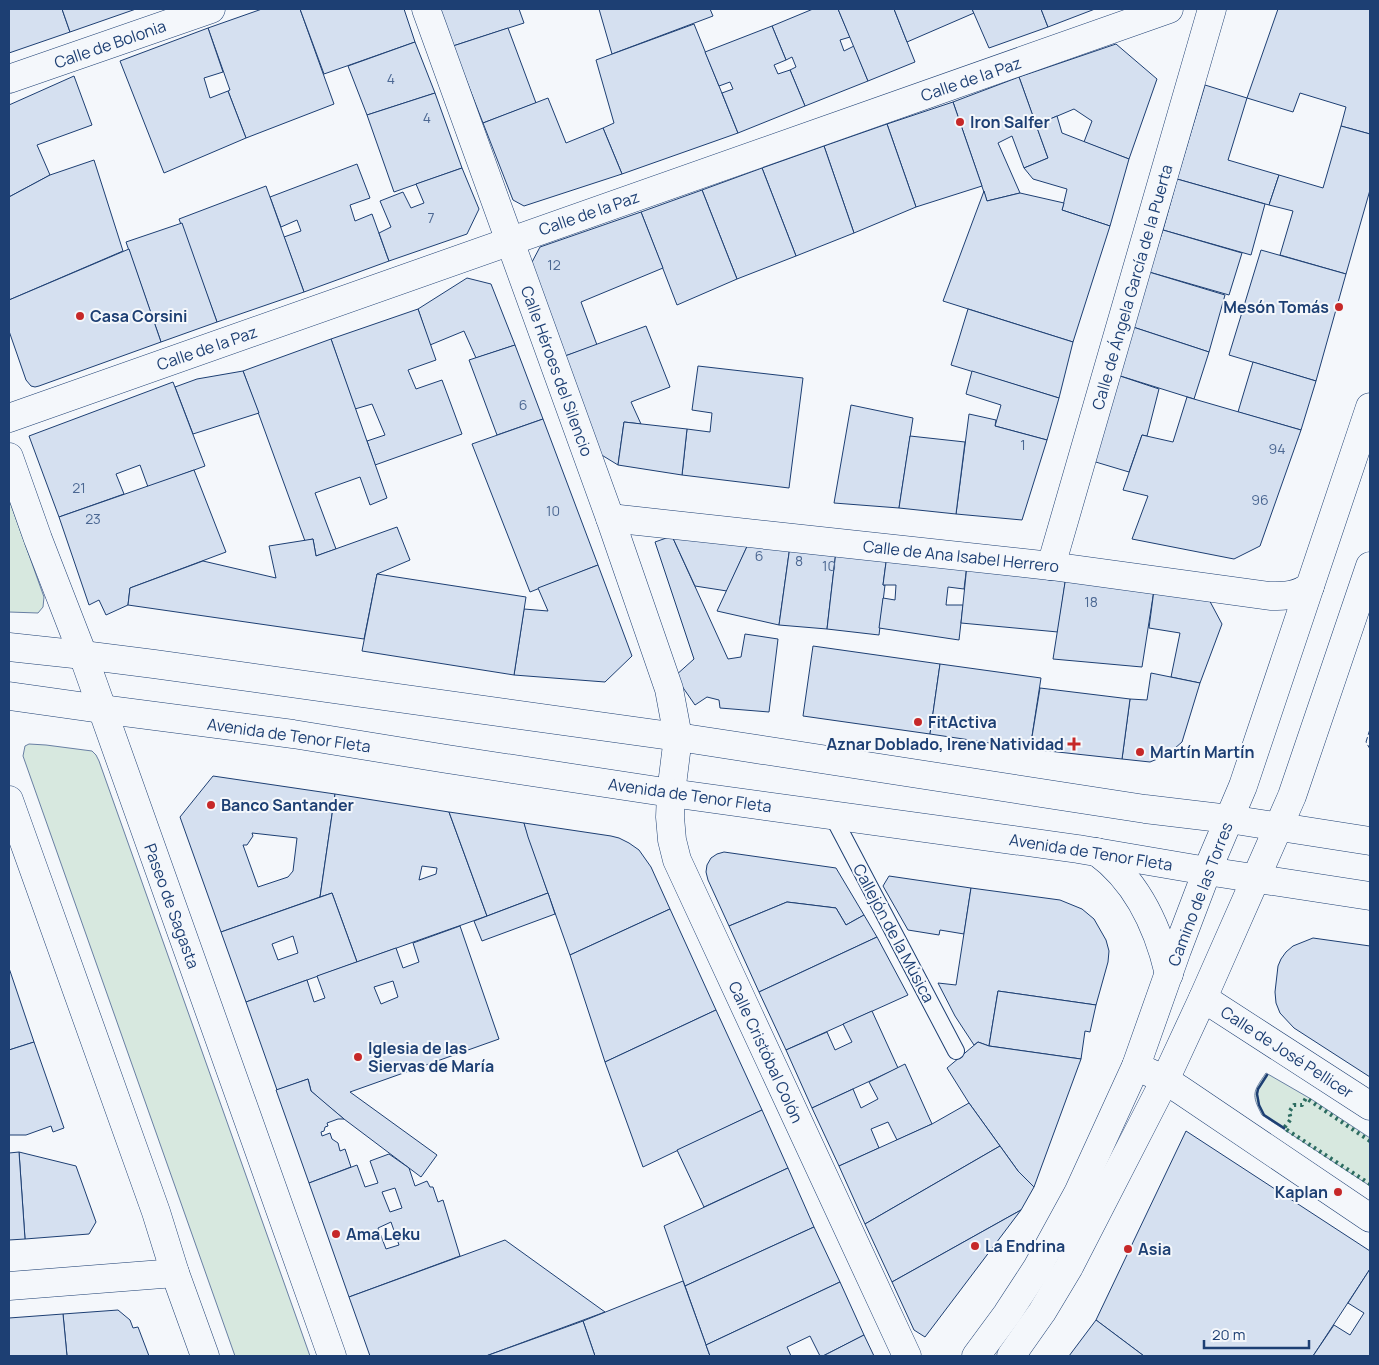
<svg xmlns="http://www.w3.org/2000/svg" width="1379" height="1365" font-family="Manrope,sans-serif">
  <rect width="100%" height="100%" fill="#f4f7fb"/>
  <g fill="#d7e8df" stroke="#687fa3">
    <polygon points="9,499 44,597 43,607 38,613 9,612"/>
    <polygon points="29,744 46,745 92,751 96,755 99,761 310,1356 235,1356 23,756 25,746"/>
    <path d="M1266,1073L1311,1099L1370,1138V1186L1262,1115C1251,1094 1253,1092 1266,1073Z"/>
  </g>
  <g fill="#d5e0f0" stroke="#1d3f73" fill-rule="evenodd">
    <polygon points="9,9 62,9 70,32 9,53"/>
    <polygon points="62,9 136,9 70,32"/>
    <polygon points="262,9 300,9 334,104 246,138 228,91 230,90 208,28"/>
    <polygon points="300,9 404,9 415,42 324,74"/>
    <polygon points="440,9 519,9 524,23 453,46"/>
    <polygon points="599,9 710,9 713,16 612,54"/>
    <polygon points="813,9 838,9 850,37 840,40 844,51 854,46 868,81 805,106 790,70 796,67 792,57 786,60 772,26"/>
    <polygon points="838,9 894,9 915,62 868,81"/>
    <polygon points="894,9 972,9 974,13 907,42"/>
    <polygon points="972,9 1041,9 1048,27 989,48"/>
    <polygon points="1041,9 1095,9 1048,27"/>
    <polygon points="1278,9 1370,9 1370,134 1341,126 1346,107 1300,93 1293,112 1247,98"/>
    <polygon points="694,24 738,133 622,174 603,128 614,123 596,60"/>
    <polygon points="772,26 786,60 774,65 778,74 790,70 805,106 738,133 722,93 733,89 730,82 719,86 705,52"/>
    <polygon points="208,28 223,72 204,78 210,98 228,91 246,138 164,173 120,61"/>
    <polygon points="508,28 536,103 483,123 453,46"/>
    <polygon points="415,42 435,93 367,115 348,66"/>
    <polygon points="1116,44 1157,79 1129,159 1084,142 1092,121 1074,109 1036,125 1019,77"/>
    <polygon points="74,76 92,125 37,145 50,175 9,197 9,105"/>
    <polygon points="1019,77 1048,158 1024,168 1012,136 998,143 1020,193 987,201 953,102"/>
    <polygon points="1205,85 1247,98 1228,160 1279,175 1269,205 1177,179"/>
    <polygon points="435,93 462,168 394,192 367,115"/>
    <polygon points="548,98 566,143 603,128 622,174 524,206 513,200 483,123"/>
    <polygon points="953,102 982,186 916,207 887,124"/>
    <polygon points="1057,116 1062,133 1129,159 1110,226 1062,210 1067,189 1033,179 1024,168 1048,158 1036,125"/>
    <polygon points="887,124 916,207 854,233 824,146"/>
    <polygon points="1341,126 1370,134 1370,190 1346,274 1280,255 1293,211 1269,205 1279,175 1323,188"/>
    <polygon points="824,146 854,233 796,256 762,168"/>
    <polygon points="94,160 123,251 9,300 9,197 50,175"/>
    <polygon points="357,164 370,198 350,205 355,221 372,214 389,261 304,292 284,237 301,231 297,220 281,227 270,197"/>
    <polygon points="462,168 479,209 467,234 389,261 379,233 391,227 380,201 403,192 411,208 424,203 416,184"/>
    <polygon points="762,168 796,256 737,279 702,190"/>
    <polygon points="1177,179 1265,204 1251,255 1163,230"/>
    <polygon points="266,186 304,292 217,322 179,219"/>
    <polygon points="702,190 737,279 677,305 641,212"/>
    <polygon points="984,191 987,201 1020,193 1064,203 1062,210 1110,226 1073,342 943,301"/>
    <polygon points="641,212 663,268 581,302 597,345 565,356 531,264 540,247"/>
    <polygon points="182,223 217,322 161,342 126,242"/>
    <polygon points="1163,230 1242,253 1229,295 1149,272"/>
    <polygon points="129,249 161,342 39,386 35,387 31,386 26,380 9,331 9,300"/>
    <polygon points="1261,250 1346,274 1316,381 1229,355"/>
    <polygon points="1149,272 1225,295 1209,352 1130,326"/>
    <polygon points="467,278 491,284 515,345 476,358 464,331 430,345 418,309"/>
    <polygon points="418,309 436,360 408,370 416,389 442,380 462,434 375,465 367,441 385,435 372,404 355,409 331,339"/>
    <polygon points="968,309 1073,342 1059,398 951,365"/>
    <polygon points="646,326 670,387 631,402 641,424 624,422 618,465 600,454 565,356"/>
    <polygon points="1130,326 1209,352 1194,399 1114,374"/>
    <polygon points="331,339 387,498 370,505 360,477 315,493 336,549 316,556 313,539 305,541 243,371"/>
    <polygon points="515,345 543,419 497,435 469,360"/>
    <polygon points="1253,362 1316,381 1301,430 1238,412"/>
    <polygon points="698,366 803,378 789,488 682,475 687,429 710,432 712,413 692,410"/>
    <polygon points="243,371 259,413 193,434 175,387 197,379"/>
    <polygon points="972,371 1059,398 1047,440 995,426 1001,405 966,394"/>
    <polygon points="1114,374 1159,389 1147,436 1142,435 1129,472 1089,460"/>
    <polygon points="173,382 205,466 148,487 140,465 116,474 124,494 59,517 29,436"/>
    <polygon points="1187,397 1301,430 1260,546 1234,559 1132,539 1148,496 1123,490 1142,435 1173,442"/>
    <polygon points="851,405 913,418 899,508 834,503"/>
    <polygon points="969,414 996,420 995,426 1047,440 1022,520 956,514"/>
    <polygon points="543,419 598,565 530,592 472,444"/>
    <polygon points="624,422 687,429 682,475 618,465"/>
    <polygon points="910,436 965,442 956,514 899,508"/>
    <polygon points="194,470 226,552 130,588 128,605 106,615 99,600 89,605 59,517"/>
    <polygon points="397,527 410,560 377,574 364,639 128,605 130,588 203,561 276,578 269,546 313,539 316,556"/>
    <polygon points="672,536 728,659 741,657 745,634 778,639 769,712 720,708 719,700 707,697 695,705 675,676 694,659 655,542"/>
    <polygon points="672,536 750,540 727,591 695,586"/>
    <polygon points="750,540 790,546 779,625 717,611"/>
    <polygon points="790,546 836,551 827,629 779,625"/>
    <polygon points="836,551 887,555 883,585 885,585 879,635 827,629"/>
    <polygon points="887,555 967,565 964,589 948,587 946,605 963,605 959,640 879,628 883,598 895,600 896,585 883,585"/>
    <polygon points="598,565 632,656 605,682 514,675 524,609 548,611 538,588"/>
    <polygon points="967,565 1066,576 1058,632 961,623"/>
    <polygon points="377,574 526,597 514,675 362,651"/>
    <polygon points="1066,576 1154,590 1142,667 1053,659"/>
    <polygon points="1154,590 1206,594 1222,624 1200,683 1171,677 1180,633 1149,628"/>
    <polygon points="813,646 940,664 930,734 803,716"/>
    <polygon points="940,664 1041,678 1030,749 930,734"/>
    <polygon points="1151,673 1200,683 1182,742 1167,755 1150,762 1122,759 1130,699 1147,700"/>
    <polygon points="1040,688 1130,699 1122,759 1030,749"/>
    <path d="M213,776L335,794L320,897L221,932L180,817ZM252,833L297,838L293,871L288,877L258,887L243,845H247L253,836Z"/>
    <path d="M335,794L449,812L487,916L357,962L332,893L320,897ZM422,866L437,868L436,874L419,880Z"/>
    <polygon points="449,812 524,823 548,893 487,916"/>
    <polygon points="524,823 611,836 619,838 629,843 639,850 651,867 670,909 570,955 528,837"/>
    <polygon points="724,852 836,868 864,915 846,925 836,908 787,902 729,926 708,880 706,872 707,865 711,858 717,854"/>
    <polygon points="889,876 971,888 964,934 940,930 939,935 908,930 883,886"/>
    <polygon points="971,888 1060,900 1082,909 1094,919 1106,940 1109,951 1108,962 1096,1005 998,991 989,1046 978,1042 974,1045 955,1016 938,983 956,985"/>
    <path d="M332,893L357,962L246,1002L221,932ZM293,936L298,953L278,960L272,944Z"/>
    <polygon points="548,893 555,914 482,941 474,921"/>
    <polygon points="787,902 836,908 846,925 864,915 877,937 759,992 729,926"/>
    <polygon points="670,909 716,1010 605,1062 570,955"/>
    <path d="M460,926L499,1039L350,1092L437,1155L421,1177L344,1119L322,1101L311,1091L308,1079L277,1090L246,1002L307,980L314,1002L325,998L317,976L396,948L403,968L419,962L413,943ZM393,981L398,997L381,1004L374,987Z"/>
    <polygon points="877,937 908,995 786,1050 759,992"/>
    <polygon points="1313,938 1370,946 1370,1077 1294,1028 1280,1013 1276,1003 1275,992 1278,966 1281,959 1286,952 1293,946"/>
    <polygon points="9,968 34,1042 9,1050"/>
    <polygon points="998,991 1096,1005 1090,1032 1085,1031 1081,1059 989,1046"/>
    <polygon points="716,1010 762,1110 643,1167 605,1062"/>
    <polygon points="872,1011 898,1068 812,1108 786,1050 827,1032 835,1050 852,1042 843,1024"/>
    <polygon points="34,1042 64,1128 53,1132 51,1126 26,1135 9,1135 9,1050"/>
    <polygon points="978,1042 989,1046 1081,1059 1034,1187 1018,1171 1000,1146 969,1103 947,1068"/>
    <polygon points="905,1064 932,1124 897,1140 888,1122 871,1129 879,1148 839,1166 812,1108 853,1089 861,1108 878,1099 869,1082"/>
    <polygon points="308,1079 311,1091 344,1119 338,1119 327,1123 328,1126 325,1127 324,1131 321,1132 322,1136 330,1133 332,1139 338,1143 340,1151 345,1149 351,1167 309,1183 276,1090"/>
    <polygon points="969,1103 1000,1146 865,1224 839,1166 932,1124"/>
    <polygon points="762,1110 788,1168 704,1207 677,1150"/>
    <polygon points="1186,1131 1370,1251 1370,1269 1313,1356 1144,1356 1096,1320"/>
    <polygon points="1000,1146 1018,1171 1034,1187 1021,1210 892,1282 865,1224"/>
    <polygon points="19,1152 76,1166 96,1222 89,1234 25,1239"/>
    <polygon points="19,1152 25,1239 9,1240 9,1153"/>
    <path d="M389,1154L409,1168L415,1186L427,1181L430,1187H433L438,1202L443,1200L460,1256L349,1297L309,1183L357,1165L365,1187L378,1183L370,1161ZM395,1188L402,1208L390,1212L382,1192ZM391,1222L399,1245L386,1249L378,1228Z"/>
    <polygon points="788,1168 814,1227 685,1286 664,1226"/>
    <polygon points="1021,1210 925,1337 914,1330 892,1282"/>
    <polygon points="814,1227 840,1282 706,1345 685,1286"/>
    <polygon points="505,1240 605,1312 486,1356 370,1356 349,1297"/>
    <polygon points="1370,1269 1370,1356 1313,1356 1334,1325 1350,1335 1364,1313 1348,1303"/>
    <polygon points="683,1281 710,1356 595,1356 583,1321"/>
    <polygon points="840,1282 864,1335 823,1356 820,1356 810,1336 787,1347 791,1356 710,1356 706,1345"/>
    <polygon points="118,1310 130,1320 133,1328 138,1327 149,1356 67,1356 63,1314"/>
    <polygon points="63,1314 67,1356 9,1356 9,1318"/>
    <polygon points="1096,1320 1144,1356 1069,1356"/>
    <polygon points="583,1321 595,1356 486,1356"/>
    <polygon points="864,1335 874,1356 823,1356"/>
  </g>
  <g fill="none" stroke-linecap="round" stroke-linejoin="round">
    <defs>
      <polyline id="lane" points="832,815 956,1051"/>
      <g id="street">
        <polyline points="426,9 610,518 669,689 678,737 671,793"/>
        <polyline points="9,79 211,9"/>
        <polyline points="9,418 1169,9"/>
        <path d="M610,518L1051,566L1270,596C1285,596 1297,596 1310,586"/>
        <polyline points="1051,566 1212,9"/>
        <polyline points="1203,998 1370,1106"/>
        <polyline points="1136,1066 1165,1080 1182,1091 1370,1218"/>
        <polyline points="9,1286 175,1273"/>
      </g>
      <g id="secondary">
        <polyline points="9,457 38,539 83,655"/>
        <polyline points="101,709 293,734 447,759 671,793 1078,849 1207,871 1370,896"/>
        <polyline points="671,793 670,817 672,840 677,860 907,1356"/>
        <polyline points="1229,819 1370,841"/>
        <path d="M1097,852C1137,881 1158,927 1169,974"/>
      </g>
      <g id="primary">
        <polyline points="9,647 83,655 154,664 678,737 1145,809 1229,819"/>
        <polyline points="83,655 332,1356"/>
        <polyline points="9,696 101,709"/>
        <polyline points="9,800 156,1212 175,1273 205,1356"/>
        <polyline points="976,1356 1007,1314 1037,1268 1078,1193 1136,1066 1177,950 1207,871 1243,786 1370,407"/>
        <polyline points="1011,1356 1042,1312 1069,1267 1165,1080 1203,998 1292,796 1370,566"/>
      </g>
    </defs>
    <use href="#lane" stroke="#1d3f73" stroke-width="18"/>
    <use href="#street" stroke="#1d3f73" stroke-width="29"/>
    <use href="#secondary" stroke="#1d3f73" stroke-width="29"/>
    <use href="#primary" stroke="#1d3f73" stroke-width="29"/>
    <use href="#lane" stroke="#f4f7fb" stroke-width="16"/>
    <use href="#street" stroke="#f4f7fb" stroke-width="28"/>
    <use href="#secondary" stroke="#f4f7fb" stroke-width="28"/>
    <use href="#primary" stroke="#f4f7fb" stroke-width="28"/>
    <polyline stroke="#2c6c60" stroke-width="4" stroke-dasharray="2.5 4" stroke-linecap="butt" points="1370,1141 1306,1098 1302,1105 1294,1105 1289,1112 1291,1119 1284,1128 1370,1184"/>
    <polyline stroke="#1d3f73" stroke-width="1" stroke-dasharray="6 2.5" stroke-linecap="butt" points="1370,729 1366,742 1370,749"/>
    <polyline stroke="#1d3f73" stroke-width="2.5" points="1267,1075 1258,1089 1257,1094 1259,1105 1264,1115 1284,1128"/>
  </g>
  <g fill="#c62828" stroke="#f4f7fb" stroke-width="2">
    <circle cx="960" cy="122" r="5"/>
    <circle cx="1339" cy="307" r="5"/>
    <circle cx="80" cy="316" r="5"/>
    <circle cx="918" cy="722" r="5"/>
    <path d="M1071.5 736.5h5v5h5v5h-5v5h-5v-5h-5v-5h5z"/>
    <circle cx="1140" cy="752" r="5"/>
    <circle cx="211" cy="805" r="5"/>
    <circle cx="358" cy="1057" r="5"/>
    <circle cx="1338" cy="1192" r="5"/>
    <circle cx="336" cy="1234" r="5"/>
    <circle cx="975" cy="1246" r="5"/>
    <circle cx="1128" cy="1249" r="5"/>
  </g>
  <g text-anchor="middle" stroke-width="4" stroke-linejoin="round" paint-order="stroke">
    <g font-size="14" fill="#4b6792">
      <text x="391" y="84">4</text>
      <text x="427" y="123">4</text>
      <text x="431" y="223">7</text>
      <text x="554" y="270">12</text>
      <text x="523" y="410">6</text>
      <text x="1023" y="450">1</text>
      <text x="1277" y="454">94</text>
      <text x="79" y="493">21</text>
      <text x="1260" y="505">96</text>
      <text x="553" y="516">10</text>
      <text x="93" y="524">23</text>
      <text x="759" y="561">6</text>
      <text x="799" y="566">8</text>
      <text x="829" y="571">10</text>
      <text x="1091" y="607">18</text>
    </g>
    <g font-size="16" fill="#1d3f73" stroke="#f4f7fb">
      <text transform="translate(110 44) rotate(-19)" y="6">Calle de Bolonia</text>
      <text transform="translate(971 79) rotate(-19)" y="6">Calle de la Paz</text>
      <text transform="translate(589 213) rotate(-19)" y="6">Calle de la Paz</text>
      <text transform="translate(1132 287) rotate(-74)" y="6">Calle de Ángela García de la Puerta</text>
      <text transform="translate(207 348) rotate(-19)" y="6">Calle de la Paz</text>
      <text transform="translate(557 371) rotate(70)" y="6">Calle Héroes del Silencio</text>
      <text transform="translate(961 556) rotate(6)" y="6">Calle de Ana Isabel Herrero</text>
      <text transform="translate(289 735) rotate(8)" y="6">Avenida de Tenor Fleta</text>
      <text transform="translate(690 795) rotate(8)" y="6">Avenida de Tenor Fleta</text>
      <text transform="translate(1091 852) rotate(9)" y="6">Avenida de Tenor Fleta</text>
      <text transform="translate(1200 894) rotate(-69)" y="6">Camino de las Torres</text>
      <text transform="translate(172 906) rotate(70)" y="6">Paseo de Sagasta</text>
      <text transform="translate(894 933) rotate(62)" y="6">Callejón de la Música</text>
      <text transform="translate(766 1052) rotate(65)" y="6">Calle Cristóbal Colón</text>
      <text transform="translate(1287 1052) rotate(33)" y="6">Calle de José Pellicer</text>
    </g>
    <g font-size="16" font-weight="bold" fill="#1d3f73" stroke="#f4f7fb" text-anchor="start">
      <text x="970" y="128">Iron Salfer</text>
      <text x="1329" y="313" text-anchor="end">Mesón Tomás</text>
      <text x="90" y="322">Casa Corsini</text>
      <text x="928" y="728">FitActiva</text>
      <text x="1064" y="750" text-anchor="end">Aznar Doblado, Irene Natividad</text>
      <text x="1150" y="758">Martín Martín</text>
      <text x="221" y="811">Banco Santander</text>
      <text x="368" y="1054">Iglesia de las<tspan x="368" dy="18">Siervas de María</tspan></text>
      <text x="1328" y="1198" text-anchor="end">Kaplan</text>
      <text x="346" y="1240">Ama Leku</text>
      <text x="985" y="1252">La Endrina</text>
      <text x="1138" y="1255">Asia</text>
    </g>
  </g>
  <rect width="1379" height="1365" fill="none" stroke="#1d3f73" stroke-width="20"/>
  <path d="M1204 1340v8h105v-8" fill="none" stroke="#1d3f73" stroke-width="2.5"/>
  <text x="1212" y="1340" font-size="15" fill="#1d3f73" stroke="#f4f7fb" stroke-width="4" paint-order="stroke">20 m</text>
</svg>
